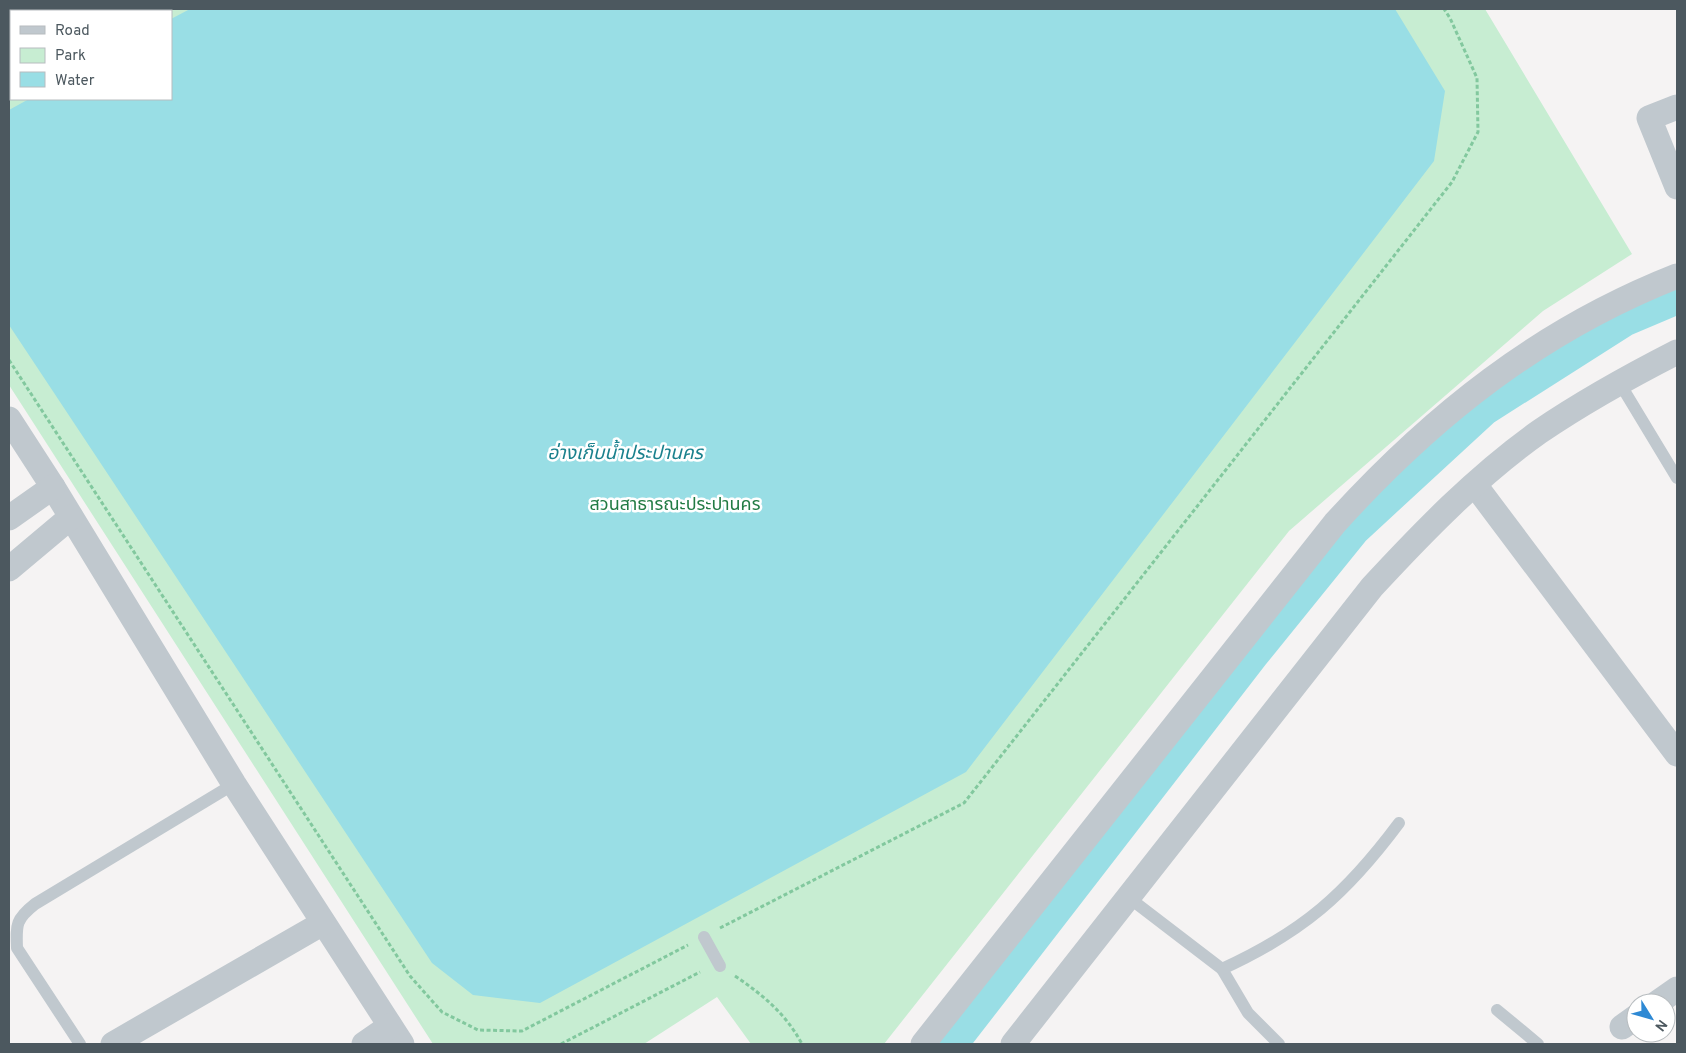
<svg xmlns="http://www.w3.org/2000/svg" width="1686" height="1053" font-family="Overpass,'Noto Sans Thai',sans-serif">
  <rect width="100%" height="100%" fill="#f5f3f3"/>
  <polygon fill="#c7edd2" points="42,9 1485,9 1632,254 1543,311 1289,531 884,1044 751,1044 717,997 644,1044 433,1044 9,385 9,30 11,28 11,99 171,99 171,11 38,11"/>
  <polygon fill="#99dee5" points="190,9 1395,9 1445,91 1434,161 966,772 540,1003 473,995 432,963 9,325 9,110 29,99 171,99 171,19"/>
  <g fill="none" stroke-linecap="round" stroke-linejoin="round">
    <polyline stroke="#99dee5" stroke-width="29" points="954,1044 1254,656 1356,530 1485,411 1625,322 1677,300"/>
    <g stroke="#82c89e" stroke-width="3" stroke-dasharray="4 2.5" stroke-linecap="butt">
      <polyline points="114,11 119,9"/>
      <polyline points="9,68 11,67"/>
      <polyline points="9,360 410,976 442,1012 478,1030 522,1031 688,945"/>
      <polyline points="720,928 964,803 1452,182 1478,132 1477,78 1450,18 1444,9"/>
      <path d="M735,976C763,995 786,1014 802,1044"/>
      <polyline points="561,1044 700,972"/>
    </g>
    <g stroke="#c0c8ce" stroke-width="12">
      <polyline points="1619,382 1677,478"/>
      <polyline points="1128,897 1222,969 1248,1013 1279,1044"/>
      <polyline points="704,937 720,966"/>
      <path d="M1222,969C1303,932 1346,894 1399,823"/>
      <polyline points="1497,1010 1538,1044"/>
      <path d="M80,1044L17,948C16,924 16,919 35,904L234,784"/>
    </g>
    <g stroke="#c0c8ce" stroke-width="25">
      <polyline points="1677,107 1649,118 1677,187"/>
      <polyline points="9,419 53,487 234,784 402,1044"/>
      <polyline points="1475,485 1677,754"/>
      <polyline points="9,518 53,487"/>
      <polyline points="9,569 71,517"/>
      <polyline points="1657,1003 1677,989"/>
      <polyline points="1622,1027 1636,1017"/>
      <polyline points="113,1044 323,923"/>
      <polyline points="364,1044 390,1026"/>
      <path d="M923,1044L1335,523C1433,415 1540,330 1677,276"/>
      <path d="M1013,1044L1372,587C1423,532 1477,476 1539,432C1583,402 1630,376 1677,352"/>
    </g>
  </g>
  <g text-anchor="middle" stroke-width="5" stroke-linejoin="round" paint-order="stroke">
    <g font-size="18" fill="#227b44" stroke="#fff">
      <text x="675" y="510">สวนสาธารณะประปานคร</text>
    </g>
    <g font-size="19" font-style="italic" fill="#1a818d" stroke="#fff">
      <text x="625" y="459">อ่างเก็บน้ำประปานคร</text>
    </g>
  </g>
  <rect width="1686" height="1053" fill="none" stroke="#4c585f" stroke-width="20"/>
  <rect x="10" y="10" width="162" height="90" fill="#ffffff" stroke="#b7bcbf"/>
  <rect x="20" y="26" width="25" height="8" fill="#c0c8ce" stroke="#b7bcbf"/>
  <text x="55" y="35" font-size="15" fill="#4c585f">Road</text>
  <rect x="20" y="48" width="25" height="15" fill="#c7edd2" stroke="#b7bcbf"/>
  <text x="55" y="60" font-size="15" fill="#4c585f">Park</text>
  <rect x="20" y="72" width="25" height="15" fill="#99dee5" stroke="#b7bcbf"/>
  <text x="55" y="85" font-size="15" fill="#4c585f">Water</text>
  <g transform="translate(1651 1018) rotate(127)"><circle r="24" fill="#ffffff" stroke="#b7bcbf"/>
  <path d="M0-4L9 19L0 12L-9 19Z" fill="#2e89d4"/>
  <text y="-8" font-size="14" font-weight="bold" text-anchor="middle" fill="#4c585f">N</text>
  </g>
</svg>
